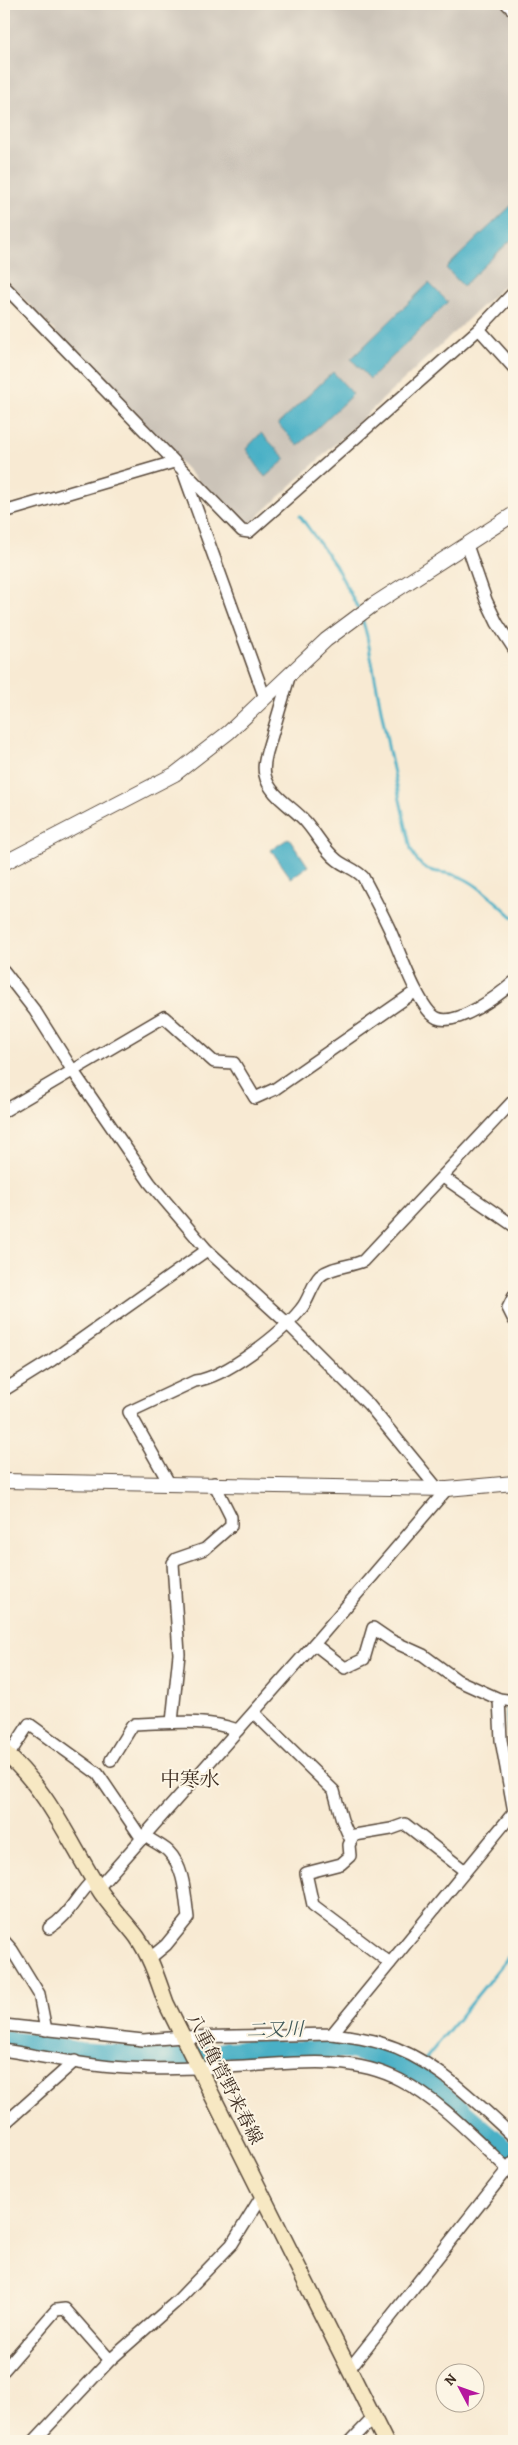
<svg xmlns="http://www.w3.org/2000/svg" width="518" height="2445" font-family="Alegreya,'Noto Serif JP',serif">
  <rect width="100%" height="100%" fill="#fcf5e5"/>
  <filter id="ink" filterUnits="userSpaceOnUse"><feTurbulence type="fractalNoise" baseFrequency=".02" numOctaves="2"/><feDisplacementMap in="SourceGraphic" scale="10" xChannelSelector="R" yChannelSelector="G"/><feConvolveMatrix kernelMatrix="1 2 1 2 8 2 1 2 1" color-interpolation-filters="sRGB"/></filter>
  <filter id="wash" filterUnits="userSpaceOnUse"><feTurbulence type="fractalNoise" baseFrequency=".0096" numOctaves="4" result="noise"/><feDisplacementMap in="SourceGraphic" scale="20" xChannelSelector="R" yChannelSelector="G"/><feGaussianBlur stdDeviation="1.12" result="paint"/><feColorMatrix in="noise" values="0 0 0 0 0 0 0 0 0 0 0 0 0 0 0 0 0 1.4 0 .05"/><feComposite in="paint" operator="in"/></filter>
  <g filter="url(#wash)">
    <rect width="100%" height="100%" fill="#f8ead3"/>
    <polygon fill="#cbc3b8" points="4,4 504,4 514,15 514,276 248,526 240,525 4,278"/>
    <g fill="#48b0c6" stroke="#426d72">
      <polygon points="514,203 514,237 463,286 446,268"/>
      <polygon points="429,283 448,302 370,379 351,359"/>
      <polygon points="333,372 353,394 298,446 278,424"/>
      <polygon points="261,433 286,459 265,477 246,449"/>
      <polygon points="289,838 308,866 291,878 271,850"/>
    </g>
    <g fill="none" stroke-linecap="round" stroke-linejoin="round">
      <g stroke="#48b0c6" stroke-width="3">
        <polyline points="300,516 335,565 359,610"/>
        <path d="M362,618L367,636L389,751L411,849C425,882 441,866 465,879C483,888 499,905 514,918"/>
        <path d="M514,1683C501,1707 510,1740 514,1766"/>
        <polyline points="415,2072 514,1950"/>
      </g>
      <polyline stroke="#48b0c6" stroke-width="18" points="4,2039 80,2051 190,2059 227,2050 248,2049 351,2050 386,2060 415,2072 438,2089 514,2155"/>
    </g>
  </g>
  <g filter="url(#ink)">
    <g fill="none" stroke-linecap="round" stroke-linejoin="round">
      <defs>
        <g id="minor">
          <polyline points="507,4 514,11"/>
          <polyline points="4,286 242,531 249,532 479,329 514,292"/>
          <polyline points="479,329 514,368"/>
          <polyline points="184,474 265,698"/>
          <polyline points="4,512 174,462"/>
          <polyline points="467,545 486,600 497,623 514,649"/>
          <path d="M290,674L267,752C265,760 263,767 265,775C269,795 293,807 305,821C316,833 324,850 337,860C346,867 355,869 363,877C372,894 381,911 389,928C398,947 419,1010 437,1018C457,1027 499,995 514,982"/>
          <polyline points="4,971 35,1011 73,1071 150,1183 207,1250 288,1324 369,1405 437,1488"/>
          <polyline points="4,1111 164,1017 214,1062 234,1063 255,1098 275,1089 416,991"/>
          <polyline points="443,1177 514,1226"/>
          <polyline points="514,1296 508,1308 514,1320"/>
          <polyline points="4,1390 52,1360 207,1250"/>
          <path d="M169,1483L129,1412L195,1381C226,1377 281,1334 301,1309C309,1300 312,1284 320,1276C332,1266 349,1267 363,1261L514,1100"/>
          <polyline points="314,1644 345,1668 364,1659 373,1628 392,1641 423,1655 457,1680 499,1699 514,1701"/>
          <polyline points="254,1713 334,1791 342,1820 349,1836 391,1829 405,1824 465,1871"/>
          <polyline points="172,1722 179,1654 173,1563 176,1559 205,1549 231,1526 231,1517 214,1483"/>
          <polyline points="8,1756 29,1724 98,1774 142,1839"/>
          <path d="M111,1760L132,1726L135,1724C170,1723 204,1718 238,1730"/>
          <path d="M145,1836C152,1841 161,1845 168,1851C185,1868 185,1896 188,1918L166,1945L149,1959"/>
          <polyline points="353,1837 349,1845 350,1856 341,1864 306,1873 313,1905 390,1963"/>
          <polyline points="98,1888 314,1644 447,1489"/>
          <path d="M49,1928C69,1916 76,1896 93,1880"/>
          <polyline points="4,1941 12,1950 39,1994 46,2030"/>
          <polyline points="4,2025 143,2040 183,2037 332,2034 514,1812 501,1740 499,1699"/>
          <path d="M332,2034C348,2036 365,2038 381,2043C434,2058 474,2101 514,2137"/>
          <path d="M4,2050C45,2057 86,2066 127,2068C166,2070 205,2068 244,2066C297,2063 352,2055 400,2080C441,2101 474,2138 508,2169"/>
          <polyline points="4,2124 75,2061"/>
          <polyline points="350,2368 514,2161"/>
          <polyline points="4,2370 56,2310 65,2309 110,2360 178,2300 232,2244 263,2194"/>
          <polyline points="34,2441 110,2360"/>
          <polyline points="351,2441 374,2417"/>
        </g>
        <g id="tertiary">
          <polyline points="4,863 175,774 229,732 326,640 373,605 514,514"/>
          <polyline points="4,1481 447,1489 514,1483"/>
        </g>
        <path id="secondary" d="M4,1752C47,1789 68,1839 97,1886C108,1905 124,1920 137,1937C151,1957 158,1981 166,2003L385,2441"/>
      </defs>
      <use href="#minor" stroke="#574739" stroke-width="14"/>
      <use href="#tertiary" stroke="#574739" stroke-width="16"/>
      <use href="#secondary" stroke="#574739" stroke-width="18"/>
      <use href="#minor" stroke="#fff" stroke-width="11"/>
      <use href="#tertiary" stroke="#fff" stroke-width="14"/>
      <use href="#secondary" stroke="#f7e8c3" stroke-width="15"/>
    </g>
  </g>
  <g text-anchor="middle" stroke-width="4" stroke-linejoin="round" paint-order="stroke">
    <g font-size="18" fill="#3b2a1e" stroke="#fcf5e5">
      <text transform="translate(225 2079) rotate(63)" y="6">八重亀菅野来春線</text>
    </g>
    <g font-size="19" font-style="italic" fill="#405959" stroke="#fcf5e5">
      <text transform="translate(275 2029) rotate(-1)" y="7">二又川</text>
    </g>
    <g font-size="20" fill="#3b2a1e" stroke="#fcf5e5">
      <text x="190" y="1786">中寒水</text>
    </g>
  </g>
  <rect width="518" height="2445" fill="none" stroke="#fcf5e5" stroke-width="20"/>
  <g transform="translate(460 2388) rotate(311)"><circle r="24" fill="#fcf5e5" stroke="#afa495"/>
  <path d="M0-4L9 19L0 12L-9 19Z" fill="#b5179e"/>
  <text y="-8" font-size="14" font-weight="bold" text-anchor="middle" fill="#3b2a1e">N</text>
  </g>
</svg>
